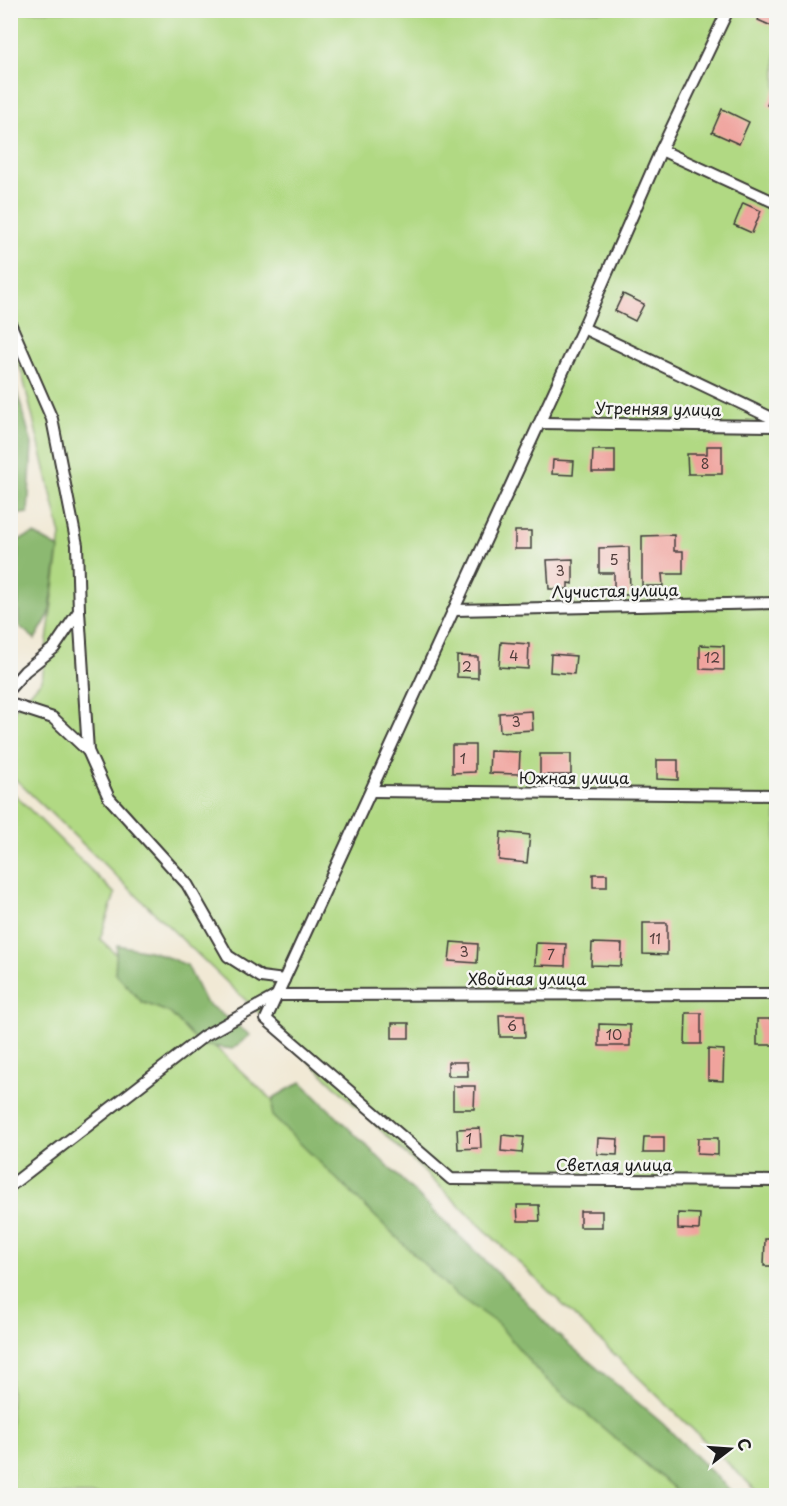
<svg xmlns="http://www.w3.org/2000/svg" width="787" height="1506" font-family="'Playpen Sans',sans-serif">
  <rect width="100%" height="100%" fill="#f6f6f2"/>
  <filter id="ink" filterUnits="userSpaceOnUse"><feTurbulence type="fractalNoise" baseFrequency=".0167" numOctaves="2"/><feDisplacementMap in="SourceGraphic" scale="12" xChannelSelector="R" yChannelSelector="G"/><feConvolveMatrix kernelMatrix="1 2 1 2 8 2 1 2 1" color-interpolation-filters="sRGB"/></filter>
  <filter id="wash" filterUnits="userSpaceOnUse"><feTurbulence type="fractalNoise" baseFrequency=".008" numOctaves="4" result="noise"/><feDisplacementMap in="SourceGraphic" scale="24" xChannelSelector="R" yChannelSelector="G"/><feGaussianBlur stdDeviation="1.35" result="paint"/><feColorMatrix in="noise" values="0 0 0 0 0 0 0 0 0 0 0 0 0 0 0 0 0 1.4 0 .05"/><feComposite in="paint" operator="in"/></filter>
  <g filter="url(#wash)">
    <rect width="100%" height="100%" fill="#f1e9d5"/>
    <g fill="#b1d983" stroke="#667a50" stroke-width="1.5">
      <polygon points="11,11 776,11 776,1495 761,1495 11,775 10,715 42,680 61,535 22,373 11,348"/>
      <polygon points="10,790 115,894 100,939 694,1495 11,1495"/>
    </g>
    <g fill="#8cb971" stroke="#546a46" stroke-width="1.5">
      <polygon points="10,367 32,444 28,513 11,515"/>
      <polygon points="34,534 59,548 49,615 35,639 19,626 17,582 18,540"/>
      <polygon points="117,945 154,952 187,965 205,1002 250,1035 233,1049 200,1045 170,1013 142,1002 115,973"/>
      <polygon points="301,1082 513,1288 552,1330 662,1423 735,1495 682,1495 541,1375 498,1324 455,1294 272,1116 273,1098"/>
    </g>
    <g id="blocks">
      <g fill="#f0a39d">
        <polygon points="762,10 776,10 776,28 758,20"/>
        <polygon points="776,87 776,110 767,105"/>
        <polygon points="722,109 749,122 739,144 712,132"/>
        <polygon points="743,203 761,211 752,233 734,225"/>
        <polygon points="623,294 644,304 635,321 615,311"/>
        <polygon points="707,446 722,446 722,474 688,474 687,454 707,454"/>
        <polygon points="593,450 615,450 615,472 592,472"/>
        <polygon points="553,460 574,461 573,475 552,474"/>
        <rect x="515" y="531" width="16" height="18"/>
        <polygon points="674,535 674,551 683,551 683,574 662,574 663,586 642,586 642,536"/>
        <polygon points="629,547 630,595 614,595 614,573 599,573 599,548"/>
        <polygon points="573,559 573,584 568,583 568,589 549,589 547,560"/>
        <polygon points="501,642 529,644 528,669 499,667"/>
        <polygon points="700,645 724,646 724,670 700,669"/>
        <polygon points="551,654 576,656 574,674 550,672"/>
        <polygon points="457,656 478,657 478,678 457,677"/>
        <polygon points="532,711 533,730 500,732 499,713"/>
        <polygon points="452,745 475,745 475,772 452,773"/>
        <polygon points="490,751 520,752 519,774 489,773"/>
        <rect x="540" y="754" width="31" height="21"/>
        <polygon points="657,760 678,760 678,780 657,779"/>
        <polygon points="501,832 530,835 527,863 499,860"/>
        <rect x="593" y="874" width="14" height="13"/>
        <polygon points="643,923 667,923 667,955 643,954"/>
        <polygon points="451,942 478,944 477,963 449,961"/>
        <polygon points="536,943 566,944 565,966 535,965"/>
        <polygon points="592,943 622,944 621,966 591,965"/>
        <polygon points="686,1013 701,1013 701,1044 685,1044"/>
        <polygon points="499,1015 524,1015 525,1037 500,1037"/>
        <rect x="757" y="1019" width="19" height="26"/>
        <rect x="392" y="1023" width="17" height="15"/>
        <polygon points="599,1024 630,1025 630,1046 599,1046"/>
        <polygon points="708,1049 724,1050 723,1081 708,1080"/>
        <polygon points="448,1062 467,1062 468,1076 448,1076"/>
        <polygon points="453,1086 475,1086 474,1109 453,1109"/>
        <polygon points="480,1128 481,1148 458,1149 457,1129"/>
        <polygon points="502,1135 524,1137 522,1153 501,1151"/>
        <polygon points="644,1137 664,1137 664,1153 643,1153"/>
        <polygon points="598,1138 618,1139 617,1155 597,1154"/>
        <polygon points="698,1138 718,1138 718,1155 697,1154"/>
        <polygon points="517,1205 539,1205 540,1221 518,1221"/>
        <rect x="580" y="1211" width="22" height="16"/>
        <polygon points="678,1213 700,1214 699,1230 678,1229"/>
        <polygon points="765,1239 776,1239 776,1266 764,1266"/>
      </g>
    </g>
  </g>
  <g filter="url(#ink)">
    <use href="#blocks" fill-opacity="0" stroke="#3c3b38" stroke-width="1.5"/>
    <g fill="none" stroke-linecap="round" stroke-linejoin="round">
      <defs>
        <g id="street">
          <polyline points="728,10 661,150 583,328 266,1019 451,1179 776,1181"/>
          <polyline points="661,150 776,203"/>
          <polyline points="10,323 52,419 77,545 79,611 54,648 25,671 10,688"/>
          <polyline points="583,328 776,420"/>
          <polyline points="540,423 776,426"/>
          <polyline points="454,610 776,603"/>
          <polyline points="79,611 88,751 109,798 187,884 228,956 261,977 284,980"/>
          <polyline points="10,704 53,718 88,751"/>
          <polyline points="371,791 776,795"/>
          <polyline points="10,1186 204,1036 278,995 776,994"/>
        </g>
      </defs>
      <use href="#street" stroke="#3c3b38" stroke-width="14"/>
      <use href="#street" stroke="#fff" stroke-width="10"/>
    </g>
  </g>
  <g text-anchor="middle" stroke-width="5" stroke-linejoin="round" paint-order="stroke">
    <g font-size="14" fill="#513e3c">
      <text x="705" y="469">8</text>
      <text x="614" y="565">5</text>
      <text x="560" y="576">3</text>
      <text x="514" y="661">4</text>
      <text x="712" y="663">12</text>
      <text x="467" y="672">2</text>
      <text x="516" y="727">3</text>
      <text x="463" y="764">1</text>
      <text x="655" y="944">11</text>
      <text x="464" y="957">3</text>
      <text x="551" y="960">7</text>
      <text x="512" y="1031">6</text>
      <text x="614" y="1040">10</text>
      <text x="469" y="1144">1</text>
    </g>
    <g font-size="16" fill="#1c1c1c" stroke="#f6f6f2">
      <text transform="translate(658 409) rotate(1)" y="6">Утренняя улица</text>
      <text transform="translate(615 591) rotate(-1)" y="6">Лучистая улица</text>
      <text x="574" y="784">Южная улица</text>
      <text x="527" y="985">Хвойная улица</text>
      <text x="614" y="1171">Светлая улица</text>
    </g>
  </g>
  <rect width="787" height="1506" fill="none" stroke="#f6f6f2" stroke-width="36"/>
  <g transform="translate(730 1449) rotate(73)" stroke="#f6f6f2" stroke-width="4.5" paint-order="stroke">
  <path d="M0-4.5L10 22L0 15L-10 22Z" fill="#1c1c1c"/>
  <text y="-9" font-size="16" font-weight="bold" text-anchor="middle" fill="#1c1c1c">С</text>
  </g>
</svg>
